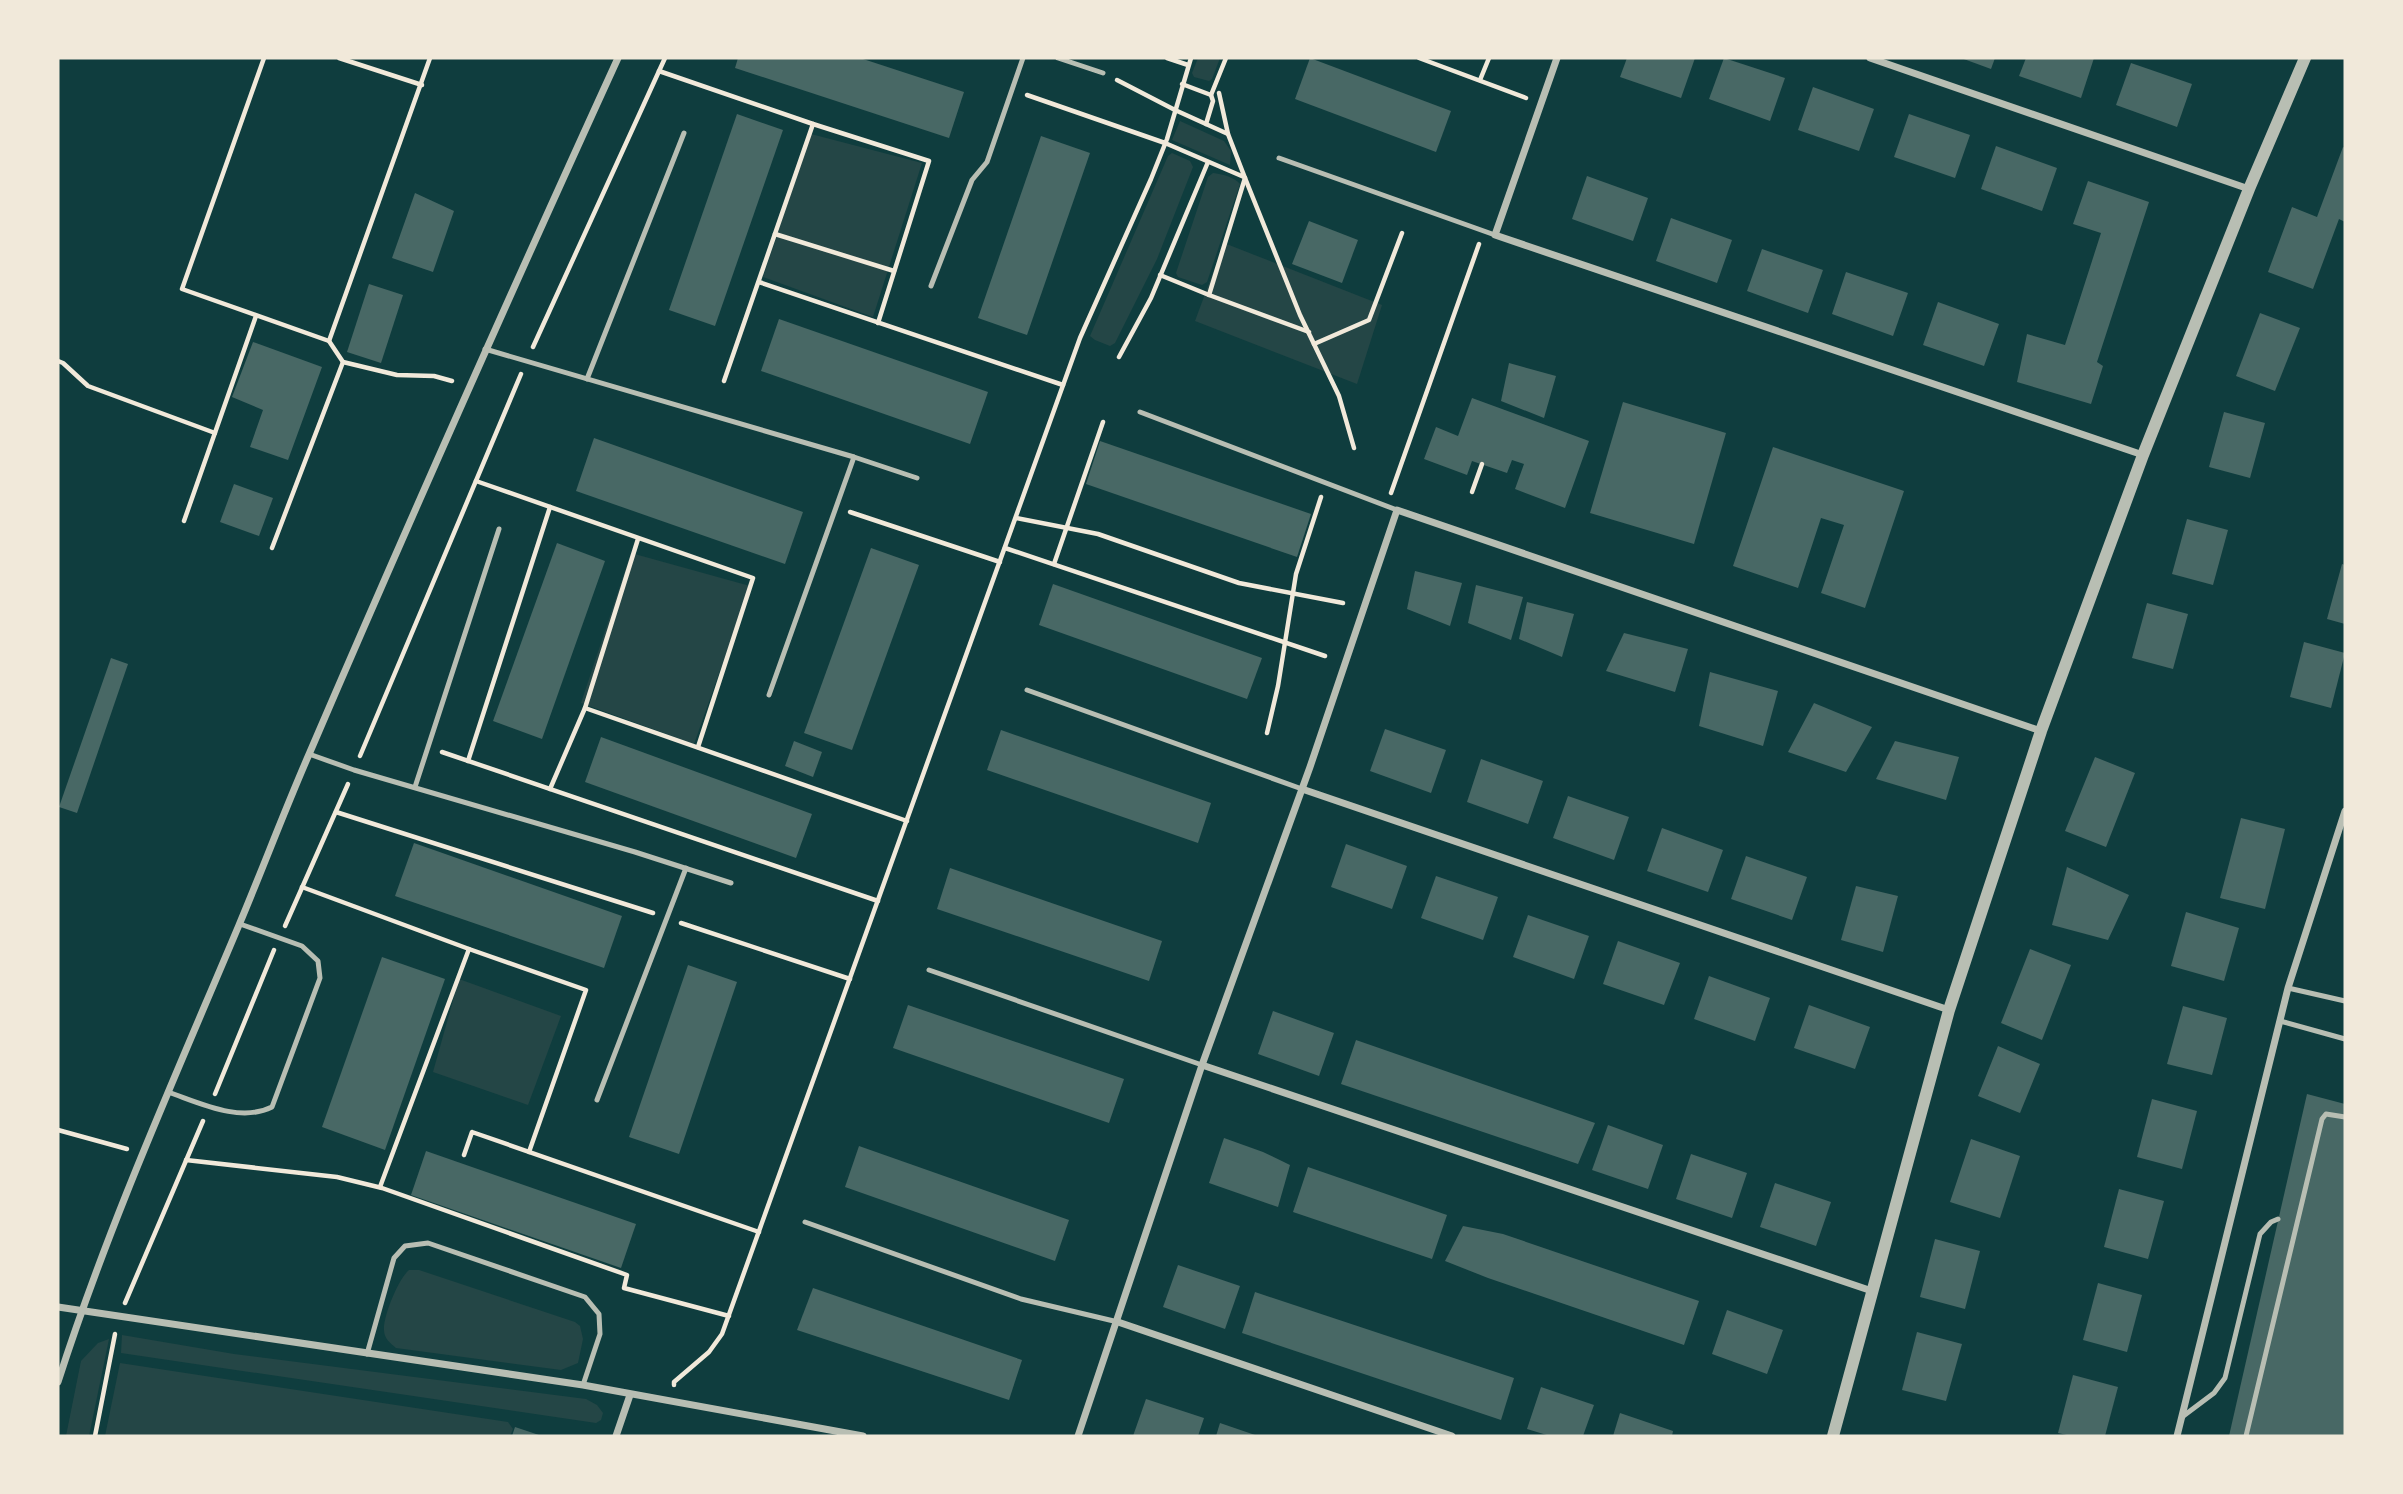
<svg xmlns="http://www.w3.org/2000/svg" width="2403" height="1494" font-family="Ubuntu,sans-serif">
  <rect width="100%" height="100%" fill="#0f3d3e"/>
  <g fill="#244646">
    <polygon points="1198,58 1220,58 1212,79 1209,81 1194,77 1192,73"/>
    <polygon points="1180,121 1224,141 1231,151 1230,165 1172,140"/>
    <polygon points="811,134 922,163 873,317 763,277"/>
    <polygon points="1172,153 1190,161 1193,167 1157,259 1115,343 1110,346 1095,340 1090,336 1168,156"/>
    <path d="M1213,173C1222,174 1234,177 1240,184L1207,282L1202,285L1178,277L1176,273L1208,177Z"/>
    <polygon points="1224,243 1382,305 1357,384 1195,321"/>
    <polygon points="631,553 750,586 694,744 581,703"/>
    <polygon points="459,979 561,1016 528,1105 433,1072"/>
    <path d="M409,1270H419L575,1322L580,1326L583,1339L578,1363L561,1370L396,1348C390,1343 384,1338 384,1330C383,1316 399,1278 409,1270Z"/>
    <polygon points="122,1335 234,1354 586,1399 597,1405 603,1413 601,1420 596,1423 121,1353"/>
    <polygon points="109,1339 89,1436 66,1436 81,1361 98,1343"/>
    <polygon points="120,1363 508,1422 513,1429 510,1436 105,1436"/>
  </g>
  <g fill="#486865">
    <polygon points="738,58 860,58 964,92 949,138 735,68"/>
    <polygon points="1310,58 1451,111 1436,152 1295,99"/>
    <polygon points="1627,58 1695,58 1681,98 1620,77"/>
    <polygon points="1724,58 1785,78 1770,121 1709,99"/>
    <polygon points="1961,58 1995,58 1991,69"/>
    <polygon points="2026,58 2094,58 2081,98 2019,76"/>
    <polygon points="2131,63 2192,84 2177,127 2116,105"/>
    <polygon points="1813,87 1874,109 1859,151 1798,130"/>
    <polygon points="737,114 783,130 715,326 669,310"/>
    <polygon points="1909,114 1970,135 1955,178 1894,157"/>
    <polygon points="1041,136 1090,153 1027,335 978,318"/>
    <polygon points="1996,146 2057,168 2042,211 1981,189"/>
    <polygon points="2343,147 2345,148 2345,222 2339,219 2313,289 2268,272 2292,207 2317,217"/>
    <polygon points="1587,176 1648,198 1633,241 1572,219"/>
    <polygon points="2088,181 2149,202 2097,362 2103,366 2091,404 2017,382 2027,334 2065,345 2101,233 2073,224"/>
    <polygon points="415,193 454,211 433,272 392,258"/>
    <polygon points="1671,218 1732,240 1717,283 1656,261"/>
    <polygon points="1309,221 1358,240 1342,283 1292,264"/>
    <polygon points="1762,249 1823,270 1808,313 1747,291"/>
    <polygon points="1846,272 1908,293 1893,336 1832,314"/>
    <polygon points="369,284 403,295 381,363 347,352"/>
    <polygon points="1938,302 1999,324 1984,366 1923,345"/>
    <polygon points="2260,313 2300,328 2275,391 2236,376"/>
    <polygon points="779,319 988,392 970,444 761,371"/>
    <polygon points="253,342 322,367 288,460 250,447 263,410 232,397"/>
    <polygon points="1509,363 1556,376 1544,418 1501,401"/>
    <polygon points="1472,398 1589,441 1565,508 1515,489 1524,464 1512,460 1507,473 1472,461 1467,475 1424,459 1436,427 1458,436"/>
    <polygon points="1623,402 1726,433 1694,544 1590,513"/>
    <polygon points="2224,412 2265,423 2250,478 2209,467"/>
    <polygon points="594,438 803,512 785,564 576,491"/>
    <polygon points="1100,441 1311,514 1297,557 1086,484"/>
    <polygon points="1773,447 1904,491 1865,608 1821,593 1844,525 1821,518 1798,588 1733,566"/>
    <polygon points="234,484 273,498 259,536 220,522"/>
    <polygon points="2187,519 2228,530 2213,585 2172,574"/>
    <polygon points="557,543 605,561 542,739 493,721"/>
    <polygon points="871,548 919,565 852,750 804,733"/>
    <polygon points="2342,564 2345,565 2345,624 2327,619"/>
    <polygon points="1415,571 1462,583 1450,626 1407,609"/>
    <polygon points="1053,584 1262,658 1247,699 1039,625"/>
    <polygon points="1476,585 1523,597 1511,640 1468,623"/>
    <polygon points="1527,602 1574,614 1562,657 1519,639"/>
    <polygon points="2147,603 2188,614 2173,669 2132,658"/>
    <polygon points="1624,633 1688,649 1675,692 1606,671"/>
    <polygon points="2304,642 2345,653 2331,708 2290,697"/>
    <polygon points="111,658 128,664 77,813 59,807"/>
    <polygon points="1710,672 1778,691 1763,746 1699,726"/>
    <polygon points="1814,703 1872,727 1846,772 1788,752"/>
    <polygon points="1385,729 1446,750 1431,793 1370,771"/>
    <polygon points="1001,730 1211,803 1198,843 987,770"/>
    <polygon points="601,737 812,814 796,858 585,782"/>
    <polygon points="794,741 822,752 813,777 785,766"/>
    <polygon points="1895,741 1959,757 1946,800 1876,779"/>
    <polygon points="2095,757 2135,773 2106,847 2065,831"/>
    <polygon points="1481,759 1543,781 1528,824 1467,802"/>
    <polygon points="1568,796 1629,817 1614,860 1553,838"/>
    <polygon points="2241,818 2285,829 2265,909 2220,898"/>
    <polygon points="1662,828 1723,850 1708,892 1647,871"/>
    <polygon points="414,843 622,916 604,968 395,896"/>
    <polygon points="1346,844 1407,866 1392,909 1331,887"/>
    <polygon points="1746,856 1807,877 1792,920 1731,899"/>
    <polygon points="2067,867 2129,895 2108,940 2052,925"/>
    <polygon points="950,868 1162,941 1149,981 937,909"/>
    <polygon points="1436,876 1498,897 1483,940 1421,918"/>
    <polygon points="1856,886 1898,896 1883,952 1841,940"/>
    <polygon points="2186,912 2239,928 2224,981 2171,966"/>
    <polygon points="1528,915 1589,936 1574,979 1513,957"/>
    <polygon points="1618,941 1680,963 1664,1005 1603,984"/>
    <polygon points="2030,949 2071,965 2042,1040 2001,1023"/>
    <polygon points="382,957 445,979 385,1150 322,1127"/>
    <polygon points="688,965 737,982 679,1154 629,1137"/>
    <polygon points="1709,976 1770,998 1755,1041 1694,1019"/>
    <polygon points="908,1005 1124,1079 1109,1123 893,1048"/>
    <polygon points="1809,1005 1870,1027 1855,1069 1794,1048"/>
    <polygon points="2183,1006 2227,1018 2212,1075 2167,1064"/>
    <polygon points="1273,1011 1334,1033 1319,1076 1258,1054"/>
    <polygon points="1356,1040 1595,1123 1578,1164 1341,1084"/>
    <polygon points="1998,1046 2040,1064 2020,1113 1978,1096"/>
    <polygon points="2307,1094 2345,1104 2345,1436 2229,1436"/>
    <polygon points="2152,1099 2197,1111 2182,1169 2137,1157"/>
    <polygon points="1608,1125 1663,1145 1648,1189 1592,1170"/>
    <polygon points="1224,1138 1263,1152 1290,1165 1278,1207 1209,1183"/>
    <polygon points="1971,1139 2020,1156 2000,1218 1950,1202"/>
    <polygon points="859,1146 1069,1220 1055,1261 845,1187"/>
    <polygon points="426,1151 636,1224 621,1268 411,1195"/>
    <polygon points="1691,1154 1747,1173 1732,1218 1676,1199"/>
    <polygon points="1308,1167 1447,1215 1432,1259 1293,1212"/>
    <polygon points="1775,1183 1831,1202 1816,1246 1760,1227"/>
    <polygon points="2119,1189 2164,1201 2148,1259 2104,1247"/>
    <polygon points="1463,1226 1503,1234 1699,1301 1684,1345 1488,1278 1445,1261"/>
    <polygon points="1935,1239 1980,1251 1965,1309 1920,1297"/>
    <polygon points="1178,1265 1240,1286 1225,1329 1163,1307"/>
    <polygon points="2098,1283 2142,1295 2127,1352 2083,1340"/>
    <polygon points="813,1288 1022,1360 1009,1400 797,1330"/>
    <polygon points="1255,1292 1514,1378 1501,1420 1242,1333"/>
    <polygon points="1727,1310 1783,1330 1767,1374 1712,1354"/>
    <polygon points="1917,1332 1962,1344 1946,1401 1902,1390"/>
    <polygon points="2073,1375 2118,1387 2105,1436 2071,1436 2058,1433"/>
    <polygon points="1541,1387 1594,1405 1583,1436 1550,1436 1527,1429"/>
    <polygon points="1146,1399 1204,1418 1198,1436 1133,1436"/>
    <polygon points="1620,1413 1673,1431 1672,1436 1613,1436"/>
    <polygon points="1220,1423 1258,1436 1216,1436"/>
    <polygon points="515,1427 542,1436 512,1436"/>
  </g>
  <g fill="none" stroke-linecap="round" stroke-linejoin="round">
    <g stroke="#f1e9da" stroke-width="4.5">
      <polyline points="264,58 182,289 329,341 343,362 397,375 434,376 452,381"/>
      <polyline points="339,58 422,85"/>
      <polyline points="1167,58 1188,65"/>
      <polyline points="1419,58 1526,98"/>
      <polyline points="659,71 813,124 724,381"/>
      <polyline points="1117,80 1175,110 1228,134"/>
      <polyline points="1480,80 1489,58"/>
      <polyline points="1182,84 1211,95 1226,58"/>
      <polyline points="1219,93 1228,134 1245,178 1300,315 1339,396 1354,448"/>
      <polyline points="1027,95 1165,143 1244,177"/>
      <polyline points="813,124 929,161 878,323"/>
      <polyline points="1206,124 1213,101 1211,95"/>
      <polyline points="1245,178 1209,295 1309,332"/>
      <polyline points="775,234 894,271"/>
      <polyline points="1160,275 1209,295"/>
      <polyline points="759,282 1063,385"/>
      <polyline points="329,341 430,58"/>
      <polyline points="1314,344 1369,320 1402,233"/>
      <polyline points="533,347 665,58"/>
      <polyline points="1119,357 1151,298 1208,162"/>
      <polyline points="58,361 63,363 88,386 215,433"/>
      <polyline points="476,481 753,578 698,747"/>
      <polyline points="1472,492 1482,464"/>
      <polyline points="1391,493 1479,244"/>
      <polyline points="850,512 1000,562"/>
      <polyline points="1016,518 1098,534 1239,583 1343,603"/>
      <polyline points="184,521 256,316"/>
      <polyline points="272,548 343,362"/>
      <polyline points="1005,548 1325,656"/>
      <polyline points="1054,564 1103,422"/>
      <polyline points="585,708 638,539"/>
      <polyline points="1267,733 1278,686 1296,574 1321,497"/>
      <polyline points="442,752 878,901"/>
      <polyline points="360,756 521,374"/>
      <polyline points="468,761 550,507"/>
      <polyline points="550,789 585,708 907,821"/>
      <polyline points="336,812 653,913"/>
      <polyline points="302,887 469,949 380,1187"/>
      <polyline points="681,923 850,979"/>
      <polyline points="285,926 348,784"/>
      <polyline points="469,949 586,990 529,1152"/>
      <polyline points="215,1094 274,950"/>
      <polyline points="58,1130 127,1149"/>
      <polyline points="464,1155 472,1132 759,1232"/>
      <polyline points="186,1160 337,1177 382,1188 627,1275 624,1288 729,1316"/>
      <polyline points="125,1303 203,1121"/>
      <polyline points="674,1385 674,1382 709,1352 722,1334 1080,338 1151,179 1167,139 1191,58"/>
      <polyline points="95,1436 115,1334"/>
    </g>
    <g stroke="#b8beb3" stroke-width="5">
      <polyline points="1058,58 1103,73"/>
      <polyline points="1279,158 1495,235"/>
      <polyline points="931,286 972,180 987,162 1023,58"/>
      <polyline points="485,349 854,457 917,478"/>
      <polyline points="587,379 684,133"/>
      <polyline points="1140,412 1397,510"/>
      <polyline points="1027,690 1302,789"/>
      <polyline points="769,695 854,457"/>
      <polyline points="309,754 354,770 635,852 731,883"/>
      <polyline points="415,787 499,529"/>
      <polyline points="929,970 1202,1065"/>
      <polyline points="2288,988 2345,1001"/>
      <polyline points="2280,1021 2345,1039"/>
      <path d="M168,1092C200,1103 240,1123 272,1107L320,978L318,961L302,946L240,924"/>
      <polyline points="597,1100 686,868"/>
      <polyline points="805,1222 1021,1299 1118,1322"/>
      <polyline points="367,1354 394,1258 405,1246 428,1243 585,1297 599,1314 600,1334 583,1385"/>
      <polyline points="2182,1417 2214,1393 2225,1378 2260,1234 2271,1222 2278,1219"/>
      <polyline points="2246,1436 2322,1119 2326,1114 2345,1117"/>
    </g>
    <g stroke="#b8beb3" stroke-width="7">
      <polyline points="1557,58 1495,235 2143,455"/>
      <polyline points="1870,58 2249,189"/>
      <polyline points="1302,789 1949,1010"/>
      <polyline points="1202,1065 1872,1291"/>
      <polyline points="58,1307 583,1385 863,1436"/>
      <polyline points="1118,1322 1452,1436"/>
      <path d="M58,1382C108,1226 175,1077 239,925C263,868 285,809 310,752C410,519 513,288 618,58"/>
      <polyline points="616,1436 630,1395"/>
      <polyline points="1078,1436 1202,1065 1310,767 1397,510 2041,731"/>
      <polyline points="2177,1436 2288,988 2345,811"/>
    </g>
    <polyline stroke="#b8beb3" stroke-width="12" points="1833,1436 1949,1010 2041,731 2143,455 2249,189 2305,58"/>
  </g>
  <rect width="2403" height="1494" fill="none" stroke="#f1e9da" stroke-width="119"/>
</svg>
